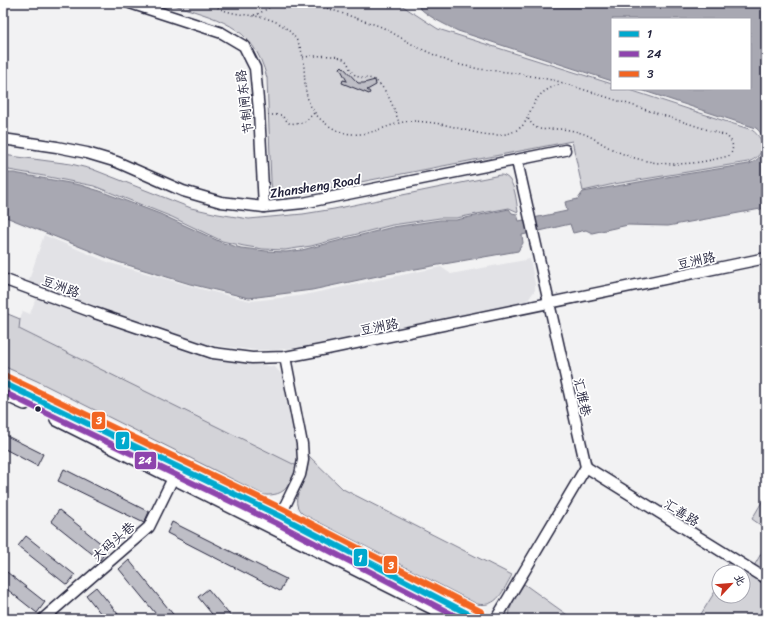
<svg xmlns="http://www.w3.org/2000/svg" width="769" height="622" font-family="Sriracha,'LXGW WenKai TC',sans-serif">
  <rect width="100%" height="100%" fill="#f2f2f3"/>
  <filter id="ink" filterUnits="userSpaceOnUse"><feTurbulence type="fractalNoise" baseFrequency=".025" numOctaves="2"/><feDisplacementMap in="SourceGraphic" scale="8" xChannelSelector="R" yChannelSelector="G"/><feConvolveMatrix kernelMatrix="1 2 1 2 8 2 1 2 1" color-interpolation-filters="sRGB"/></filter>
  <g filter="url(#ink)">
    <g fill="#e2e2e6">
      <polygon points="44,235 110,263 201,289 251,301 299,296 441,267 451,274 530,259 535,284 535,290 528,300 521,303 302,347 274,350 255,350 219,346 203,343 28,283"/>
      <polygon points="37,295 200,355 224,360 275,367 282,375 283,381 297,443 297,466 155,399 19,329 20,319 23,311 30,314"/>
    </g>
    <g fill="#d3d3d8" stroke="#7a7a8a">
      <path d="M168,3H398L438,29L612,84V89H627L752,130C767,141 765,156 748,162L614,184L583,191L572,141L309,192L296,194H276L272,189L271,182L267,78C253,23 216,19 168,3Z"/>
      <path d="M3,155L71,164L92,169L191,208L218,214L249,219L303,214L334,209L500,175C515,175 516,200 518,212L509,208L456,218H440L392,225L311,246L285,250L263,249L244,246L222,241L172,217L94,186L44,176L3,169Z"/>
      <path d="M3,312L20,319L19,329L297,466C289,485 287,496 264,495L37,381L3,366Z"/>
      <path d="M308,455L343,489L512,575C503,590 498,608 477,604L303,514C289,503 302,487 306,474C308,468 308,462 308,455Z"/>
      <polygon points="766,495 766,529 752,519"/>
      <polygon points="766,545 766,573 754,566"/>
      <polygon points="728,563 766,583 766,619 698,619 719,585 719,596 743,596 743,572 727,572 729,568 726,565"/>
      <path d="M524,584L573,619H510C507,606 518,594 524,584Z"/>
    </g>
    <path fill="#a8a8b2" stroke="#727282" d="M415,3H766V208L668,226L628,225L592,233L586,230L573,233L570,224L522,235L523,243L518,251L387,274L312,290L249,298L190,284L118,262L6,217H3V173H14L80,185L100,191L160,214L223,243L241,248L266,251L286,252L302,250L393,227L440,220H456L509,209L512,213L517,214L519,221L567,211L565,202L578,199L583,192L667,177L749,164C766,158 769,139 756,128L638,89H750V19H612V81L458,31C442,23 426,16 415,3Z"/>
    <g fill="#bebec6" stroke="#22223b">
      <polygon points="342,66 358,83 364,83 375,80 376,85 367,90 370,92 369,94 342,83 343,80 347,81 340,68"/>
      <polygon points="3,434 43,454 37,466 3,448"/>
      <polygon points="64,469 149,512 144,523 58,481"/>
      <polygon points="59,510 108,549 100,560 51,521"/>
      <polygon points="172,522 286,579 280,591 167,533"/>
      <polygon points="26,536 75,575 67,585 18,546"/>
      <polygon points="129,560 172,613 177,619 160,619 119,569"/>
      <polygon points="3,569 45,602 37,613 3,586"/>
      <polygon points="96,587 122,619 105,619 86,595"/>
      <polygon points="208,589 233,619 216,619 198,597"/>
    </g>
    <g fill="none" stroke-linecap="round" stroke-linejoin="round">
      <defs>
        <g id="minor">
          <polyline points="130,3 222,33 244,46 255,68 259,111 264,207"/>
          <polyline points="3,139 57,147 87,153 117,162 183,191 221,202 264,207 303,203 565,150"/>
          <polyline points="3,279 92,312 213,353 252,358 285,357 327,349 766,258"/>
          <polyline points="586,467 758,574 766,578"/>
          <polyline points="280,516 300,475 303,460 302,444 285,357"/>
          <polyline points="43,619 149,527 176,472"/>
          <polyline points="496,619 586,467 517,161"/>
        </g>
        <g id="major">
          <polyline points="3,383 280,516 478,619"/>
          <polyline points="3,393 25,403"/>
          <polyline points="57,419 456,619"/>
        </g>
      </defs>
      <use href="#minor" stroke="#22223b" stroke-width="13"/>
      <use href="#major" stroke="#22223b" stroke-width="16"/>
      <g stroke="#22223b" stroke-width="1.5" stroke-dasharray="1 3" stroke-linecap="butt">
        <path d="M211,3C233,21 264,9 287,29C315,53 296,84 313,110C321,123 337,133 352,134C374,136 392,121 414,121C426,122 438,123 450,126C467,130 488,138 506,134C529,128 525,118 535,102C541,91 553,86 565,83"/>
        <path d="M312,3L382,27L417,47L452,63L479,69L516,73L557,81L727,136L732,142C733,148 733,153 728,156C687,167 653,168 614,150C601,144 591,135 578,132C571,130 564,129 556,129C543,129 536,133 528,118"/>
        <polyline points="254,15 258,14 277,3"/>
        <path d="M303,57C314,56 338,53 346,61C350,65 349,71 354,74C359,79 366,77 372,79C385,83 395,110 399,123"/>
        <polyline points="268,115 281,115 289,123 299,124 306,121 314,113"/>
      </g>
      <use href="#minor" stroke="#fff" stroke-width="10"/>
      <use href="#major" stroke="#fff" stroke-width="13"/>
      <defs>
        <polyline id="bus-1" points="3,383 280,516 478,619"/>
        <polyline id="bus-2" points="3,392 276,523 461,619"/>
        <polyline id="bus-3" points="6,376 283,509 482,612"/>
      </defs>
      <use href="#bus-1" stroke="#fff" stroke-width="9"/>
      <use href="#bus-2" stroke="#fff" stroke-width="9"/>
      <use href="#bus-3" stroke="#fff" stroke-width="9"/>
      <use href="#bus-1" stroke="#00a9ce" stroke-width="6"/>
      <use href="#bus-2" stroke="#8e44ad" stroke-width="6"/>
      <use href="#bus-3" stroke="#f26522" stroke-width="6"/>
    </g>
  </g>
  <circle fill="#22223b" stroke="#fff" stroke-width="1.5" cx="38" cy="409" r="3.5"/>
  <g text-anchor="middle" stroke-width="3.5" stroke-linejoin="round" paint-order="stroke">
    <g font-size="13" fill="#22223b" stroke="#fff">
      <text transform="translate(244 102) rotate(-97)" y="5">节制闸东路</text>
      <text transform="translate(315 186) rotate(-9)" y="5">Zhansheng Road</text>
      <text transform="translate(696 260) rotate(-12)" y="5">豆洲路</text>
      <text transform="translate(61 286) rotate(20)" y="5">豆洲路</text>
      <text transform="translate(379 326) rotate(-11)" y="5">豆洲路</text>
      <text transform="translate(583 397) rotate(77)" y="5">汇雅巷</text>
      <text transform="translate(682 512) rotate(32)" y="5">汇善路</text>
      <text transform="translate(113 541) rotate(-41)" y="5">大码头巷</text>
    </g>
  </g>
  <g stroke="#fff" stroke-width="1.5">
    <rect x="91" y="411" width="15" height="19" rx="4" fill="#f26522"/>
    <rect x="115" y="431" width="15" height="19" rx="4" fill="#00a9ce"/>
    <rect x="134" y="451" width="23" height="19" rx="4" fill="#8e44ad"/>
    <rect x="353" y="548" width="15" height="19" rx="4" fill="#00a9ce"/>
    <rect x="383" y="555" width="15" height="19" rx="4" fill="#f26522"/>
  </g>
  <g font-size="11" text-anchor="middle" font-weight="bold" fill="#fff">
    <text x="99" y="424">3</text>
    <text x="123" y="444">1</text>
    <text x="145" y="464">24</text>
    <text x="360" y="562">1</text>
    <text x="391" y="569">3</text>
  </g>
  <rect width="769" height="622" fill="none" stroke="#fff" stroke-width="16"/>
  <rect x="8" y="8" width="753" height="606" fill="none" stroke="#22223b" stroke-width="1.5" filter="url(#ink)"/>
  <rect x="611" y="18" width="140" height="72" fill="#ffffff" stroke="#a7a7b1"/>
  <rect x="619" y="31" width="20" height="6" fill="#00a9ce" stroke="#a7a7b1"/>
  <text x="647" y="38" font-size="12" fill="#22223b">1</text>
  <rect x="619" y="51" width="20" height="6" fill="#8e44ad" stroke="#a7a7b1"/>
  <text x="647" y="58" font-size="12" fill="#22223b">24</text>
  <rect x="619" y="71" width="20" height="6" fill="#f26522" stroke="#a7a7b1"/>
  <text x="647" y="78" font-size="12" fill="#22223b">3</text>
  <g transform="translate(731 584) rotate(64)"><circle r="19" fill="#ffffff" stroke="#a7a7b1"/>
  <path d="M0-3L7 15L0 10L-7 15Z" fill="#c8321e"/>
  <text y="-6" font-size="11" font-weight="bold" text-anchor="middle" fill="#22223b">北</text>
  </g>
</svg>
